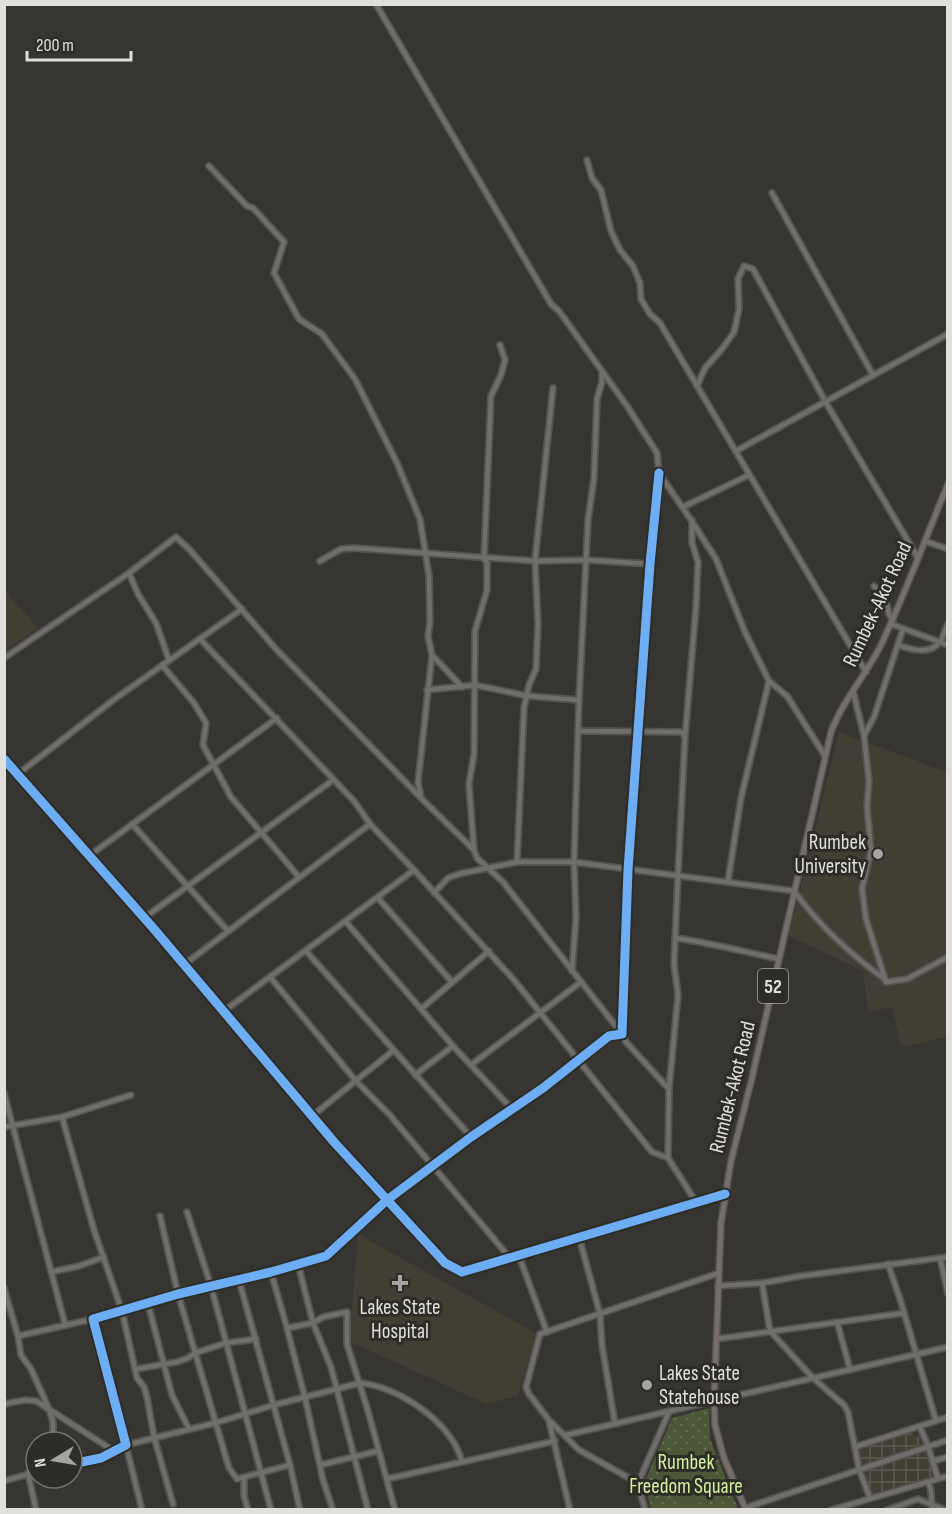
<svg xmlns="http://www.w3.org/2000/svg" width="952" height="1514" font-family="'Sofia Sans Condensed',sans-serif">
  <defs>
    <pattern id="industrial-grid" width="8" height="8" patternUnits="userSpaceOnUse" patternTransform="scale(1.5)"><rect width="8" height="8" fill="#423e33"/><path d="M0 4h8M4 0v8" fill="none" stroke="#5d5950"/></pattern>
    <pattern id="park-dots" width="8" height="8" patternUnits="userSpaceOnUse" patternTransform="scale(1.5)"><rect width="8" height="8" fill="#4c5738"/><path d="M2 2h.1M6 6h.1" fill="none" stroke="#666f54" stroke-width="1.8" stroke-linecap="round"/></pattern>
  </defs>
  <rect width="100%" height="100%" fill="#373532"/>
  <g fill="#423e33">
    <polygon points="4,590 38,628 5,651 4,651"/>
    <polygon points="839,732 947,772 947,1037 901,1047 892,1007 868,1012 863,971 789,936"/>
    <polygon points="358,1234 536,1333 518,1396 486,1404 349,1341"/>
  </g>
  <g fill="url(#industrial-grid)">
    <polygon points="907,1432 919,1437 922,1444 862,1465 857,1449"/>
    <polygon points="926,1447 934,1478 871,1495 862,1469"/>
  </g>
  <polygon fill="url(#park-dots)" points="709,1408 710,1439 738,1509 651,1509 644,1483 672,1418"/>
  <polygon fill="#4c5738" points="699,1443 718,1497 680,1509 662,1456"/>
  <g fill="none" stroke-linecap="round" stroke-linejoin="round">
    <defs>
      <g id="minor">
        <polyline points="376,4 551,304 559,311 627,406 657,453 659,473 691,520 716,559 745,632 769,681 787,696 825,756"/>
        <polyline points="587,160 592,178 601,190 611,231 620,250 633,266 640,283 641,299 650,314 660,323 866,672"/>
        <polyline points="209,166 247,206 253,208 284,242 274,273 299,319 322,334 355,379 397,463 420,519 429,576 430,622 428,636 432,655 418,782 421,797"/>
        <polyline points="772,193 873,375"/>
        <polyline points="697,386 705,368 722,349 734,332 739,309 738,279 744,266 753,269 825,401 918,558"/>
        <polyline points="736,451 948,334"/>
        <polyline points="683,507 749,475"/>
        <polyline points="692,520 692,543 698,562 696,607 685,737 678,874 674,964 678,995 669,1089 668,1158 696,1202"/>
        <polyline points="925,541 948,549"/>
        <polyline points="320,561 341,549 354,548 535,561 586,560 650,564"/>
        <polyline points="129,573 138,594 156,623 169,660"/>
        <polyline points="874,586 887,605 889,614 893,620"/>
        <polyline points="891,624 948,645"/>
        <polyline points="200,639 354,801 370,824 414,870 224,1011"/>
        <path d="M898,645C911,650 930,655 940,642C943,638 945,629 948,624"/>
        <polyline points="432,655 462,687"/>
        <polyline points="4,658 129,573 176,537 190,550 276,649 422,799 474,850 477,858 503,882 622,1034 626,1042 669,1089"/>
        <polyline points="162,665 194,703 206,723 203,745 231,797 299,877"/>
        <polyline points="427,690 475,685 528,696 579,700"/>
        <polyline points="853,691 864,736 869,781 867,806 871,850 862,889 866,919 886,982 907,979 948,957"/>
        <polyline points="578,731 682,732 685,737"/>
        <polyline points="864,736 874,717 903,629"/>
        <polyline points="4,759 154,929 334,1142 445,1263 462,1272 725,1194"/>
        <polyline points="18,774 116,698 242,609"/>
        <polyline points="132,824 228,931"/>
        <polyline points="474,850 469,784 474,754 475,631 487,590 487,563 484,558 491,396 501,375 505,360 500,345"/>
        <polyline points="89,856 277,718"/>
        <polyline points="517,862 524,708 529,685 536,669 538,624 535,561 553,388"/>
        <polyline points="414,870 514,980 652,1152 668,1158"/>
        <polyline points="728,881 741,798 769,681"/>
        <path d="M434,893L448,878L459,874L517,862H574L794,891C819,925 851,955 886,980"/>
        <polyline points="378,898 452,982"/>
        <polyline points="144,918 333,780"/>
        <polyline points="346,922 453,1046 512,1109"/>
        <path d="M676,938C711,943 745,952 779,959"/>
        <polyline points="306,951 471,1137"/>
        <polyline points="185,964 370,824"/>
        <polyline points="572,971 576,917 574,862 579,700 588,520 594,478 597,399 602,382 602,372"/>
        <polyline points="270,977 356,1081 389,1114 510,1258"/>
        <polyline points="421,1009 489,951"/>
        <polyline points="472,1064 581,982"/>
        <polyline points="415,1075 453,1046"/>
        <polyline points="4,1093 65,1324"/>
        <polyline points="312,1116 394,1050"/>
        <polyline points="62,1117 94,1230 122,1311 137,1378 144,1387 147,1397 154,1437 173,1504"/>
        <polyline points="4,1127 62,1117 131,1095"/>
        <polyline points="187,1212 211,1286 271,1510"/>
        <polyline points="160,1216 178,1294 229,1468 237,1479 290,1465 300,1510"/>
        <polyline points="579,1237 600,1314 602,1345 615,1424"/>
        <polyline points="519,1256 547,1332"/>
        <polyline points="940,1258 948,1293"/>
        <polyline points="298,1264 313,1323 323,1317 347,1312 347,1344 368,1411 395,1510"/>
        <polyline points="888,1264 900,1299 936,1421"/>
        <polyline points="51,1272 79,1266 104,1257"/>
        <polyline points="271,1272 287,1328 313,1323 331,1367 368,1510"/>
        <polyline points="239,1280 290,1465"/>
        <polyline points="762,1283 770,1331 813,1378 844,1405 848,1412 859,1469 870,1498"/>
        <polyline points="718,1286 762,1283 801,1276 948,1257"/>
        <polyline points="4,1288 18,1336 21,1355 31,1369 49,1409 53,1422 53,1442"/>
        <polyline points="148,1304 172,1395 189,1429"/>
        <polyline points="837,1322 850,1369"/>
        <polyline points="287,1328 306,1402 323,1480 333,1510"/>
        <polyline points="18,1336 93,1319"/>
        <polyline points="717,1339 904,1313"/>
        <polyline points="136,1369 177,1362 188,1358 195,1353 226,1343 256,1339"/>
        <polyline points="4,1404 25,1400 36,1401 114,1451"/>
        <polyline points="549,1421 570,1510"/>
        <polyline points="920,1427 928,1446 938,1479"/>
        <polyline points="566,1435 948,1347"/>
        <polyline points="855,1447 948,1417"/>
        <polyline points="933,1461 948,1457"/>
        <polyline points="72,1464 101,1458 126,1445 93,1319 178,1294 271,1272 326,1256 387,1200 471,1137 543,1088 609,1036 622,1034 628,870 650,564 659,473"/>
        <polyline points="320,1465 378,1451"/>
        <polyline points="28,1473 36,1510"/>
        <polyline points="244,1478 244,1496 248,1510"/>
        <polyline points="387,1479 555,1441"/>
        <polyline points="4,1481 36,1472"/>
        <polyline points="928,1482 931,1490 932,1510"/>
        <polyline points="638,1483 669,1412"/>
        <polyline points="745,1508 948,1440"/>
        <path d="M142,1510L126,1445L215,1423L274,1405L360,1383C398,1386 453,1423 462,1462"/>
        <polyline points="645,1510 638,1483 579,1450 548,1419 529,1394 526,1387 540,1334 719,1273"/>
        <polyline points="831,1510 948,1476"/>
        <polyline points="887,1510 918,1499 945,1510"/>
      </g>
      <path id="major" d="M746,1510L724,1458L715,1425L714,1402L721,1223L731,1161L751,1082L831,732C843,700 866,675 881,645C906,592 926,537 948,484"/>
    </defs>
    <use href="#minor" stroke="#555351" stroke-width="8"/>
    <use href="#major" stroke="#555351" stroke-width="8"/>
    <use href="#minor" stroke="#6f6e6b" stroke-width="4.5"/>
    <use href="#major" stroke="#756e6a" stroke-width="5"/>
    <defs>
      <g id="cycleway">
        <polyline points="4,759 154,929 334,1142 445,1263 462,1272 725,1194"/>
        <polyline points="72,1464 101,1458 126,1445 93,1319 178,1294 271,1272 326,1256 387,1200 471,1137 543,1088 609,1036 622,1034 628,870 650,564 659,473"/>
      </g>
    </defs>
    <use href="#cycleway" stroke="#2e2c26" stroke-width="13"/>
    <use href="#cycleway" stroke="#6dadf4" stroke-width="9"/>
  </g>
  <g fill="#a5a4a0" stroke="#2e2c26" stroke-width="2">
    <circle cx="878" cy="854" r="6"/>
    <path d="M397 1274h6v6h6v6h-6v6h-6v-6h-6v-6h6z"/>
    <circle cx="647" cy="1385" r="6"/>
  </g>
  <g text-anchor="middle" stroke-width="6" stroke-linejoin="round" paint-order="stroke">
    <rect fill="#2e2c26" stroke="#aba9a5" stroke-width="1.5" x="758" y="969" width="30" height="34" rx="4.5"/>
    <g font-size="20" font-weight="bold" fill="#e0dfdb">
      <text x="773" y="993">52</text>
    </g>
    <g font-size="21" fill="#e0dfdb" stroke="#2e2c26">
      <text transform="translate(877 604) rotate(-65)" y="7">Rumbek-Akot Road</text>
      <text transform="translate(732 1087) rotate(-76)" y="7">Rumbek-Akot Road</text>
    </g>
    <g font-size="21" fill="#e0dfdb" stroke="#2e2c26" text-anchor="end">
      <text x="866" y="849">Rumbek<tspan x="866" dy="24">University</tspan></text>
      <text x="400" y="1314" text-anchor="middle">Lakes State<tspan x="400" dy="24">Hospital</tspan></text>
      <text x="659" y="1380" text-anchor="start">Lakes State<tspan x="659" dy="24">Statehouse</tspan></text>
    </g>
    <g font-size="21" fill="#d3f1a1" stroke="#2e2c26">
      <text x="686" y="1469">Rumbek<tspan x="686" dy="24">Freedom Square</tspan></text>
    </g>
  </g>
  <rect width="952" height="1514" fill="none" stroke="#e0dfdb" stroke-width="12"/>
  <g transform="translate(54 1460) rotate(259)"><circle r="28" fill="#2e2c26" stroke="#75746e" stroke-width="1.5"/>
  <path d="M0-4.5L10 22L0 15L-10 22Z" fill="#a5a4a0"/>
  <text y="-9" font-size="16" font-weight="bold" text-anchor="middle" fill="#e0dfdb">N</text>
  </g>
  <path d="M27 51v9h104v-9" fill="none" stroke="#e0dfdb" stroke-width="3"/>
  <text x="36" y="51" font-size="18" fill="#e0dfdb" stroke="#2e2c26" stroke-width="4.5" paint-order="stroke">200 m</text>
</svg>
